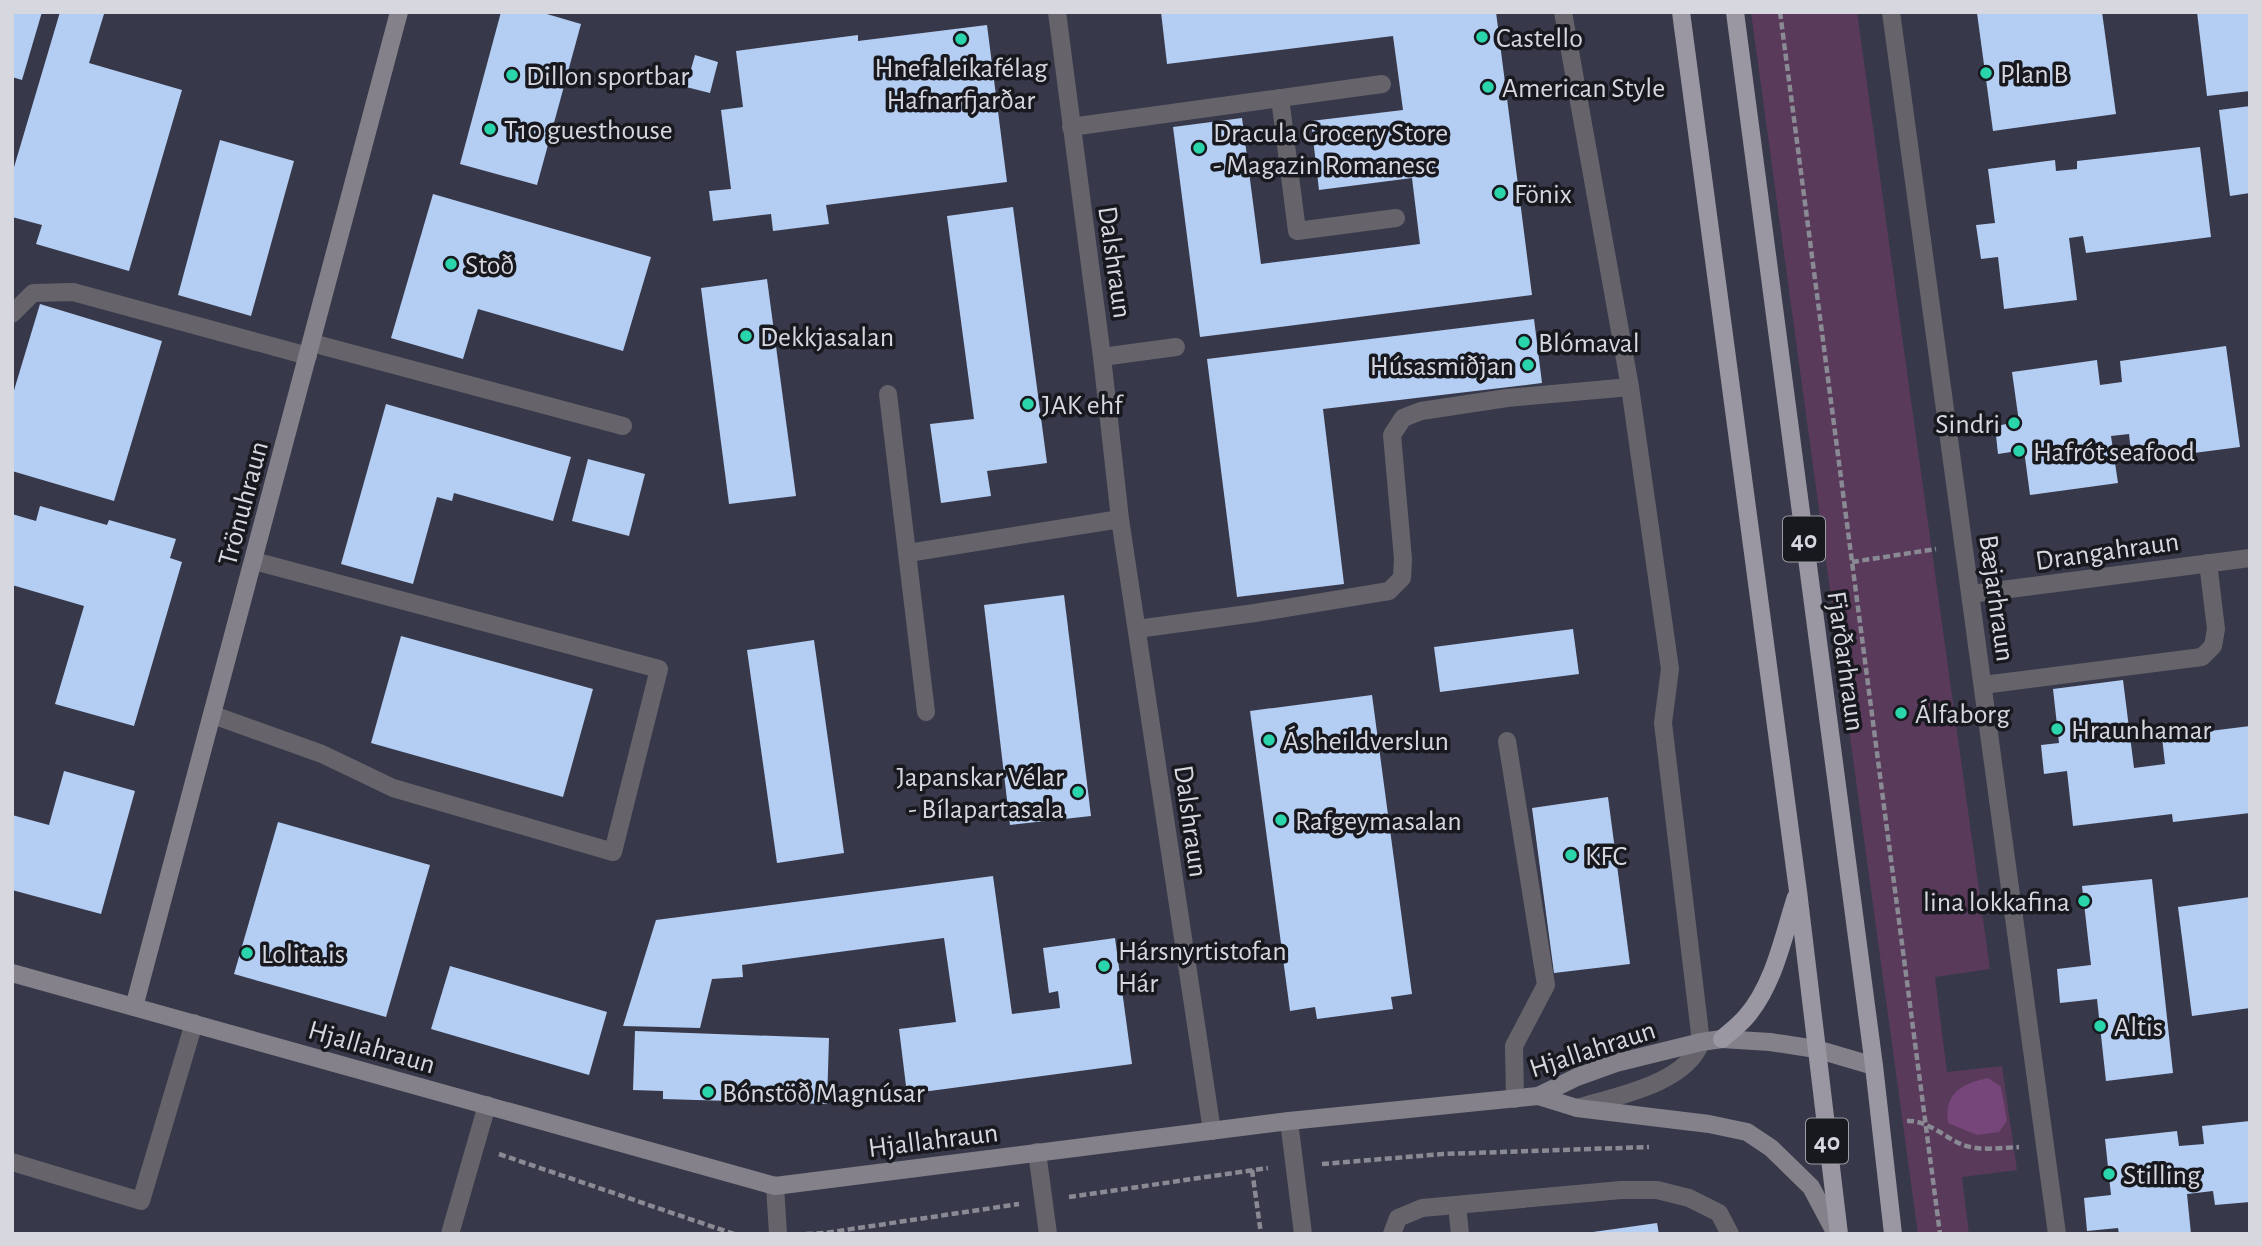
<svg xmlns="http://www.w3.org/2000/svg" width="2262" height="1246" font-family="'Alegreya Sans',sans-serif">
  <rect width="100%" height="100%" fill="#2f303b"/>
  <rect fill="#37394a" x="12" y="12" width="2238" height="1222"/>
  <polygon fill="#593a5b" points="1751,12 1857,12 1990,969 1935,977 1947,1072 2002,1066 2017,1170 1962,1177 1969,1234 1918,1234"/>
  <path fill="#76467a" d="M1988,1078L2001,1087L2007,1121L1999,1132L1977,1135L1948,1123C1944,1093 1961,1084 1988,1078Z"/>
  <g fill="#b4cdf3">
    <polygon points="12,12 42,12 22,80 12,77"/>
    <polygon points="60,12 104,14 89,63 182,90 129,271 36,244 42,225 12,217 12,174"/>
    <polygon points="501,12 540,12 581,24 537,185 460,164"/>
    <polygon points="1161,12 1496,12 1532,295 1200,337 1173,127 1242,118 1261,264 1420,244 1412,178 1319,190 1311,121 1403,110 1393,36 1167,64"/>
    <polygon points="2102,12 2116,114 1993,131 1977,13"/>
    <polygon points="2197,12 2250,12 2250,91 2207,96"/>
    <polygon points="987,25 1007,182 826,205 829,224 773,231 771,214 713,221 709,191 731,189 721,110 743,107 736,51 858,35 858,41"/>
    <polygon points="695,55 718,62 710,93 686,87"/>
    <polygon points="2250,106 2250,193 2230,196 2219,110"/>
    <polygon points="220,140 294,161 251,316 178,295"/>
    <polygon points="2200,147 2211,237 2086,253 2083,236 2069,238 2077,300 2004,309 1998,257 1981,259 1976,225 1995,223 1988,169 2055,160 2056,171 2077,169 2077,161"/>
    <polygon points="433,194 651,257 623,351 478,309 463,359 391,338"/>
    <polygon points="1013,207 1047,463 987,471 991,496 941,503 930,424 974,419 947,216"/>
    <polygon points="767,279 796,496 729,504 701,288"/>
    <polygon points="40,304 162,341 114,501 12,471 12,397"/>
    <polygon points="1534,319 1542,383 1323,409 1344,584 1237,597 1207,359"/>
    <polygon points="2226,346 2240,447 2132,461 2129,434 2111,436 2118,483 2030,495 2024,450 1998,454 1995,426 2019,422 2012,372 2097,360 2100,385 2122,382 2120,361"/>
    <polygon points="386,404 571,457 553,521 454,493 452,501 437,497 413,584 341,564"/>
    <polygon points="588,459 645,474 629,536 572,521"/>
    <polygon points="40,506 107,525 109,520 176,539 170,558 182,562 134,726 55,704 84,606 12,585 12,514 36,521"/>
    <polygon points="1064,595 1091,816 1010,825 984,605"/>
    <polygon points="1573,629 1579,674 1440,692 1434,647"/>
    <polygon points="401,636 593,689 563,797 371,743"/>
    <polygon points="814,640 844,853 777,863 747,650"/>
    <polygon points="2123,680 2134,768 2165,764 2162,737 2250,726 2250,813 2173,822 2172,814 2073,826 2067,771 2044,774 2041,745 2059,743 2053,689"/>
    <polygon points="1372,695 1412,994 1391,997 1393,1009 1317,1019 1315,1007 1290,1011 1250,711"/>
    <polygon points="64,771 135,791 101,914 12,890 12,815 49,825"/>
    <polygon points="1608,797 1630,964 1554,973 1532,808"/>
    <polygon points="278,822 430,865 386,1017 234,974"/>
    <polygon points="993,876 1012,1014 1060,1008 1058,991 1049,993 1043,948 1115,938 1132,1064 907,1094 899,1029 956,1022 944,938 742,965 743,977 712,979 700,1028 623,1026 656,920"/>
    <polygon points="2152,879 2173,1073 2106,1081 2097,999 2060,1003 2057,969 2091,965 2082,886"/>
    <polygon points="2250,897 2250,1008 2192,1016 2178,907"/>
    <polygon points="450,966 607,1012 589,1075 431,1029"/>
    <polygon points="635,1031 829,1038 827,1104 663,1099 663,1091 633,1090"/>
    <polygon points="2250,1121 2250,1202 2215,1205 2213,1191 2187,1194 2191,1234 2119,1234 2118,1228 2087,1231 2084,1198 2111,1195 2105,1139 2177,1131 2179,1146 2204,1144 2202,1126"/>
    <polygon points="1657,1223 1659,1234 1593,1234 1593,1232"/>
  </g>
  <g fill="none" stroke-linecap="round" stroke-linejoin="round">
    <g stroke="#898a93" stroke-width="4.5" stroke-dasharray="7 3.5" stroke-linecap="butt">
      <polyline points="1780,12 1940,1234"/>
      <polyline points="1852,562 1936,549"/>
      <path d="M1907,1121C1928,1120 1945,1138 1963,1145C1981,1151 2000,1148 2019,1147"/>
      <polyline points="499,1154 734,1234"/>
      <polyline points="1322,1164 1443,1154 1649,1147"/>
      <polyline points="1252,1170 1261,1234"/>
      <polyline points="1069,1197 1268,1168"/>
      <polyline points="806,1234 825,1233 1019,1204"/>
    </g>
    <g stroke="#66646a" stroke-width="18">
      <path d="M1563,12L1630,387L1670,669L1663,723L1701,1042C1686,1084 1616,1096 1577,1108"/>
      <polyline points="1280,98 1297,231 1396,218"/>
      <polyline points="1071,127 1382,84"/>
      <polyline points="12,314 33,293 73,292 308,356"/>
      <polyline points="312,343 623,426"/>
      <polyline points="1102,357 1176,347"/>
      <polyline points="1137,629 1255,613 1389,591 1402,578 1403,559 1392,435 1403,418 1421,411 1507,398 1630,387"/>
      <polyline points="1983,685 2202,657 2213,646 2216,629 2208,563"/>
      <polyline points="213,715 322,754 393,788 613,852 659,669 254,561"/>
      <polyline points="1507,741 1546,985 1514,1046 1515,1099"/>
      <polyline points="1037,1152 1048,1234"/>
      <polyline points="12,1162 141,1201 194,1023"/>
      <polyline points="1457,1205 1460,1234"/>
      <polyline points="450,1234 487,1105"/>
      <polyline points="1392,1234 1398,1218 1422,1208 1621,1190 1657,1190 1689,1198 1719,1213 1730,1234"/>
    </g>
    <g stroke="#66646a" stroke-width="18">
      <polyline points="1057,12 1102,357 1120,519 1212,1131"/>
      <polyline points="1891,12 2057,1234"/>
      <polyline points="888,394 926,712"/>
      <polyline points="908,553 1120,519"/>
      <polyline points="1971,594 2250,558"/>
      <polyline points="1289,1121 1303,1234"/>
      <polyline points="775,1186 778,1234"/>
    </g>
    <g stroke="#84818a" stroke-width="18">
      <polyline points="12,973 775,1186 1289,1121 1538,1096 1577,1077 1616,1063 1701,1042 1722,1039 1770,1042 1816,1049 1874,1066"/>
      <polyline points="134,1007 399,12"/>
      <polyline points="1538,1096 1577,1108 1709,1124 1747,1132 1771,1148 1811,1187 1836,1234"/>
    </g>
    <g stroke="#9b97a2" stroke-width="18">
      <polyline points="1681,12 1798,891 1839,1234"/>
      <polyline points="1735,12 1874,1066 1893,1234"/>
      <path d="M1722,1039C1730,1032 1739,1025 1746,1017C1774,985 1783,937 1796,897"/>
    </g>
  </g>
  <g fill="#2bd5ac" stroke="#18191e" stroke-width="2.5">
    <circle cx="1482" cy="37" r="7"/>
    <circle cx="961" cy="39" r="7"/>
    <circle cx="1986" cy="73" r="7"/>
    <circle cx="512" cy="75" r="7"/>
    <circle cx="1488" cy="87" r="7"/>
    <circle cx="490" cy="129" r="7"/>
    <circle cx="1199" cy="148" r="7"/>
    <circle cx="1500" cy="193" r="7"/>
    <circle cx="451" cy="264" r="7"/>
    <circle cx="746" cy="336" r="7"/>
    <circle cx="1524" cy="342" r="7"/>
    <circle cx="1528" cy="365" r="7"/>
    <circle cx="1028" cy="404" r="7"/>
    <circle cx="2014" cy="423" r="7"/>
    <circle cx="2019" cy="451" r="7"/>
    <circle cx="1901" cy="713" r="7"/>
    <circle cx="2057" cy="729" r="7"/>
    <circle cx="1269" cy="740" r="7"/>
    <circle cx="1078" cy="792" r="7"/>
    <circle cx="1281" cy="820" r="7"/>
    <circle cx="1571" cy="855" r="7"/>
    <circle cx="2084" cy="901" r="7"/>
    <circle cx="247" cy="953" r="7"/>
    <circle cx="1104" cy="966" r="7"/>
    <circle cx="2100" cy="1026" r="7"/>
    <circle cx="708" cy="1092" r="7"/>
    <circle cx="2109" cy="1174" r="7"/>
  </g>
  <g text-anchor="middle" stroke-width="7" stroke-linejoin="round" paint-order="stroke">
    <g fill="#18191e" stroke="#9d9ea5" stroke-width="2">
      <rect x="1783" y="516.5" width="42" height="45" rx="5"/>
      <rect x="1806" y="1118.5" width="42" height="45" rx="5"/>
    </g>
    <g font-size="26" font-weight="bold" fill="#d6d7df">
      <text x="1804" y="548">40</text>
      <text x="1827" y="1150">40</text>
    </g>
    <g font-size="28" fill="#d6d7df" stroke="#18191e" text-anchor="start">
      <text x="1496" y="47">Castello</text>
      <text x="961" y="77" text-anchor="middle">Hnefaleikafélag<tspan x="961" dy="32">Hafnarfjarðar</tspan></text>
      <text x="2000" y="83">Plan B</text>
      <text x="526" y="85">Dillon sportbar</text>
      <text x="1502" y="97">American Style</text>
      <text x="504" y="139">T10 guesthouse</text>
      <text x="1213" y="142">Dracula Grocery Store<tspan x="1213" dy="32">- Magazin Romanesc</tspan></text>
      <text x="1514" y="203">Fönix</text>
      <text x="465" y="274">Stoð</text>
      <text x="760" y="346">Dekkjasalan</text>
      <text x="1538" y="352">Blómaval</text>
      <text x="1514" y="375" text-anchor="end">Húsasmiðjan</text>
      <text x="1042" y="414">JAK ehf</text>
      <text x="2000" y="433" text-anchor="end">Sindri</text>
      <text x="2033" y="461">Hafrót seafood</text>
      <text x="1915" y="723">Álfaborg</text>
      <text x="2071" y="739">Hraunhamar</text>
      <text x="1283" y="750">Ás heildverslun</text>
      <text x="1064" y="786" text-anchor="end">Japanskar Vélar<tspan x="1064" dy="32">- Bílapartasala</tspan></text>
      <text x="1295" y="830">Rafgeymasalan</text>
      <text x="1585" y="865">KFC</text>
      <text x="2070" y="911" text-anchor="end">lina lokkafina</text>
      <text x="1118" y="960">Hársnyrtistofan<tspan x="1118" dy="32">Hár</tspan></text>
      <text x="261" y="963">Lolita.is</text>
      <text x="2114" y="1036">Altis</text>
      <text x="722" y="1102">Bónstöð Magnúsar</text>
      <text x="2123" y="1184">Stilling</text>
    </g>
    <g font-size="28" fill="#d6d7df" stroke="#18191e">
      <text transform="translate(1116 262) rotate(82)" y="10">Dalshraun</text>
      <text transform="translate(242 503) rotate(-75)" y="10">Trönuhraun</text>
      <text transform="translate(2107 550) rotate(-8)" y="10">Drangahraun</text>
      <text transform="translate(1998 598) rotate(82)" y="10">Bæjarhraun</text>
      <text transform="translate(1847 661) rotate(82)" y="10">Fjarðarhraun</text>
      <text transform="translate(1192 821) rotate(82)" y="10">Dalshraun</text>
      <text transform="translate(372 1046) rotate(16)" y="10">Hjallahraun</text>
      <text transform="translate(1592 1048) rotate(-18)" y="10">Hjallahraun</text>
      <text transform="translate(933 1139) rotate(-7)" y="10">Hjallahraun</text>
    </g>
  </g>
  <rect width="2262" height="1246" fill="none" stroke="#d6d7df" stroke-width="28"/>
</svg>
